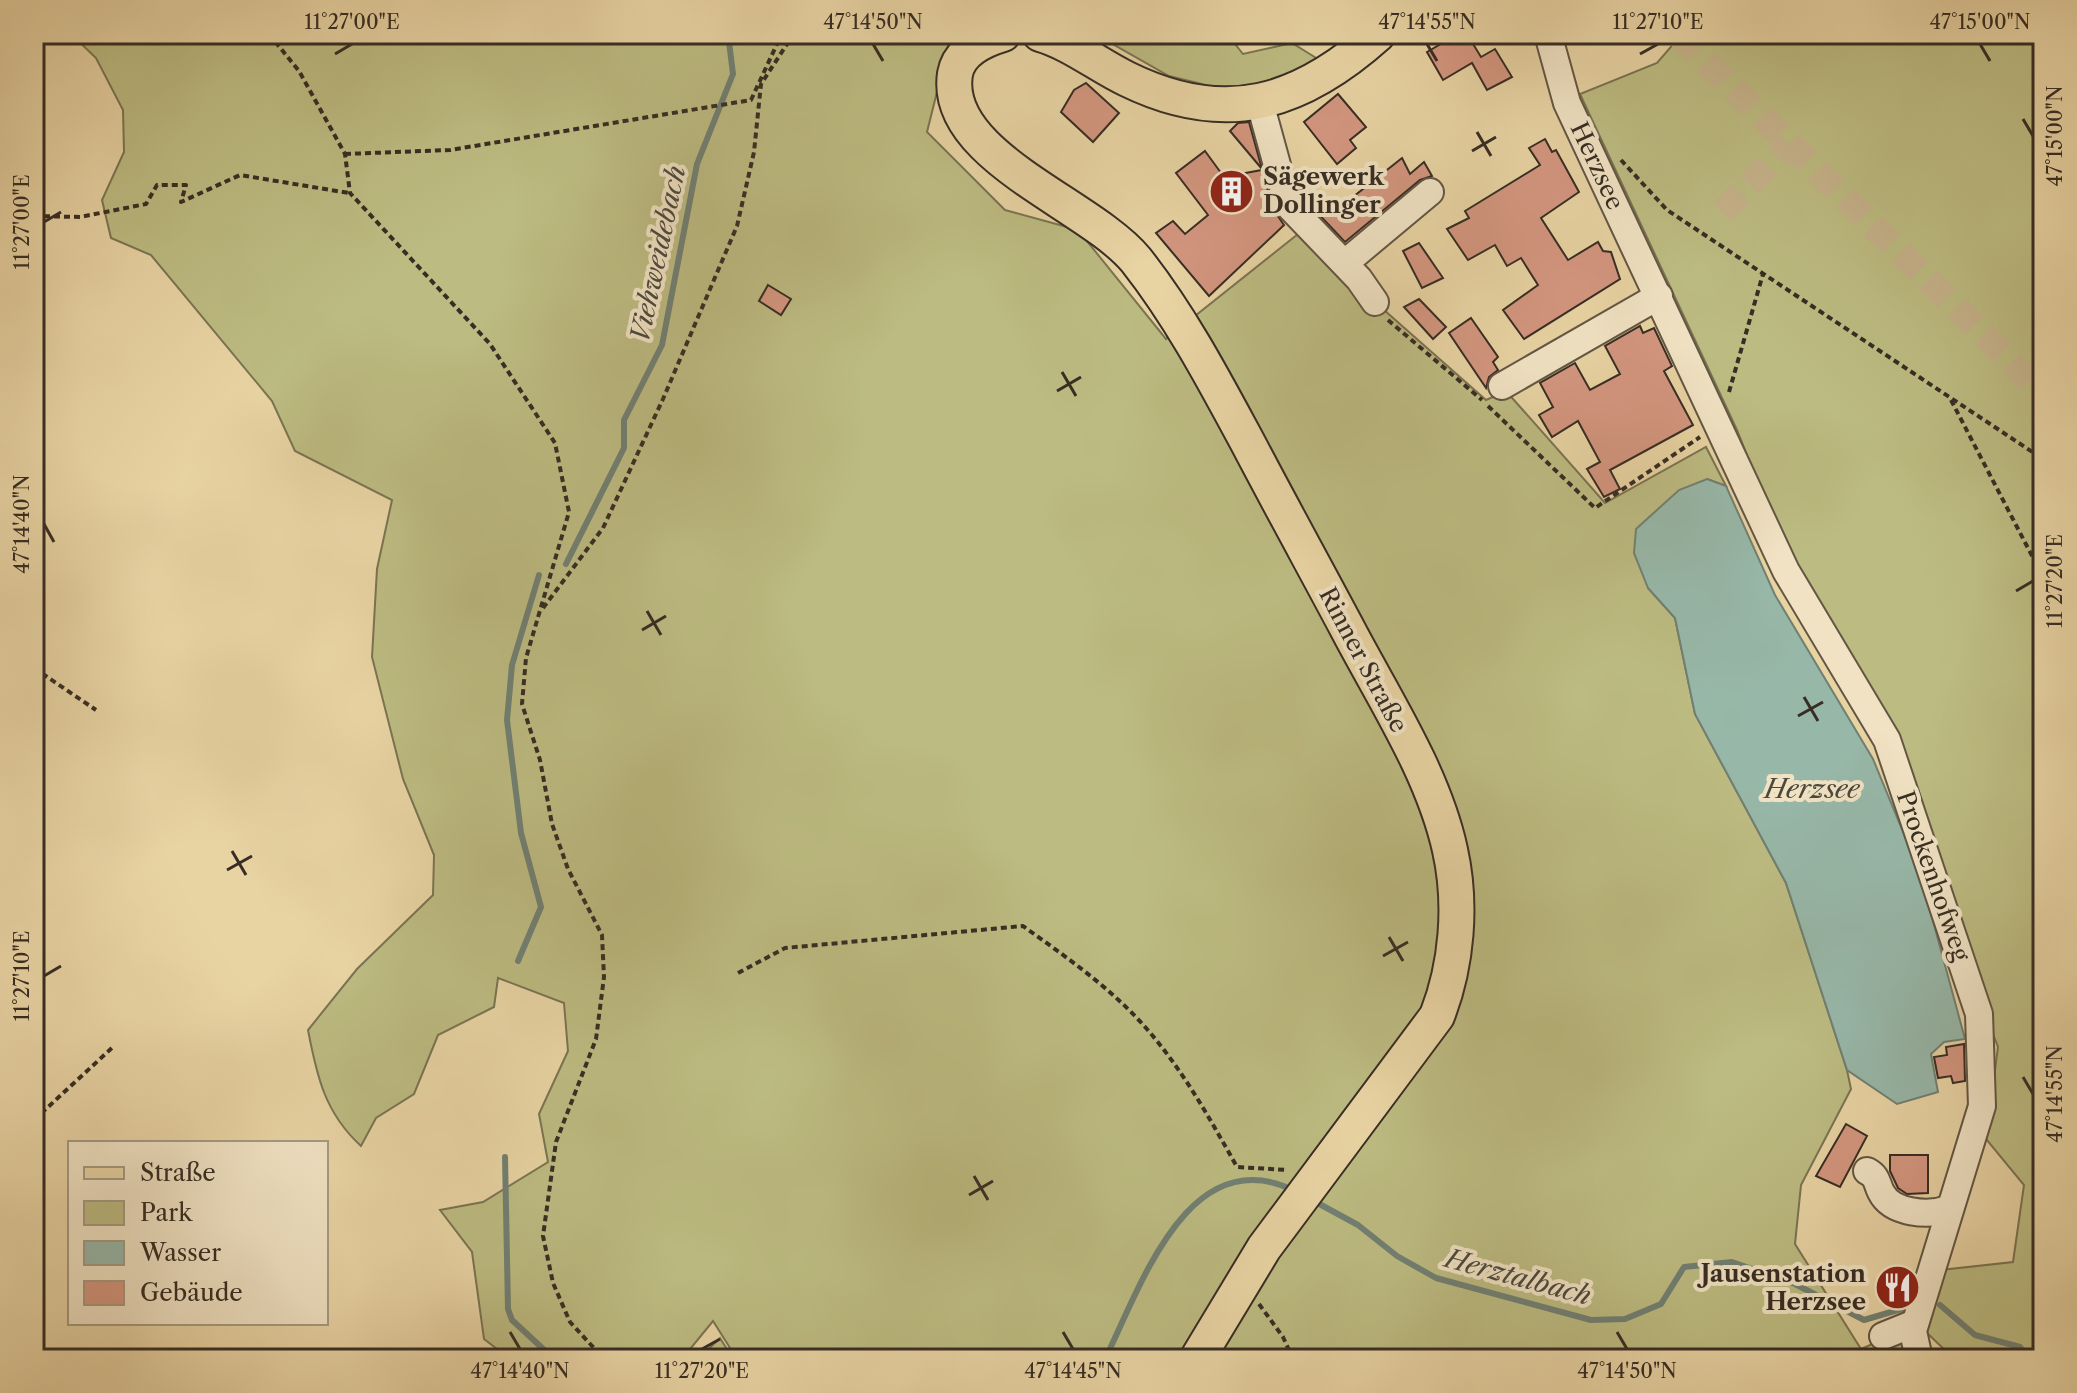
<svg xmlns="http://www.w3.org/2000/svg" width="2077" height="1393" font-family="'Libre Caslon Text',serif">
  <rect width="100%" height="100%" fill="#e8d3a3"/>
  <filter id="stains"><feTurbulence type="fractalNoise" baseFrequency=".0025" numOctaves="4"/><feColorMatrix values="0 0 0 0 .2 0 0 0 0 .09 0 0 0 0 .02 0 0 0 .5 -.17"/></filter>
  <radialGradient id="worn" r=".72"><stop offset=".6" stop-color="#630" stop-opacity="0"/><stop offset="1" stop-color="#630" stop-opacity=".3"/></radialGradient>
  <g fill="#bcbb81" stroke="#7a7452" stroke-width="2">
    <path d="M71,34H983L946,56L927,132L1005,210L1078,230L1166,339L1298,234L1486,400L1506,391L1605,503L1706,447L1726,486L1707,479L1648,588L1675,618L1695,714L1786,883L1847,1070L1851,1089L1801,1185L1795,1244L1861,1349L1905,1330L1910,1359H737L713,1321L682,1359H510L484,1339L472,1252L440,1210L483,1202L548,1162L539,1114L568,1051L564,1003L498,978L494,1007L438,1035L414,1094L376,1118L361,1146C325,1113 317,1077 308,1030L357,969L433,895L434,855L403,779L372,657L377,569L392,500L295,451L272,401L151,255L111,238L102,200L124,152L123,110L96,58Z"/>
    <polygon points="1095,34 1227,34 1243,54 1292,43 1342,74 1247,95 1169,76"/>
    <polygon points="1682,34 2043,34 2043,1359 1923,1359 1924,1353 1951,1356 1925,1331 1941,1270 2013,1262 2024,1185 1986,1139 1998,1047 1874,735 1786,555 1737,430 1580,94 1657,63"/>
    <polygon points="720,1338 733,1359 698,1359"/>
  </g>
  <polygon fill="#97b7a8" stroke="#718073" stroke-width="2" points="1707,479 1726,486 1775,595 1873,759 1920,873 1965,1039 1944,1042 1931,1054 1938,1092 1897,1104 1847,1070 1786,883 1695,714 1675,618 1648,588 1634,553 1636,529 1679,490"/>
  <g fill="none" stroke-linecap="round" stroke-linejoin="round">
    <g stroke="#718073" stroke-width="6">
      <polyline points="566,564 624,448 624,420 662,345 697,164 733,74 728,34"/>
      <polyline points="518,961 541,907 521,833 507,720 512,665 539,575"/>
      <polyline points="505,1157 508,1309 512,1320 554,1359"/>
      <polyline points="1312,1200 1358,1225 1397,1256 1436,1278 1591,1320 1625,1319 1661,1304 1684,1267 1732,1262 1795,1284 1864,1320 1908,1307"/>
      <polyline points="1940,1305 1975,1335 2020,1347 2029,1359"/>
      <path d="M1105,1359C1140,1289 1188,1138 1295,1191"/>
    </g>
  </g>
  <g fill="#d3967f" stroke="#372d24" stroke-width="2">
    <polygon points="1458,34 1467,34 1481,57 1495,49 1512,77 1487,90 1472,63 1443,80 1427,52"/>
    <polygon points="1086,83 1119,113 1093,142 1061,112 1074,90"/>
    <polygon points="1338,94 1366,127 1350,140 1356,148 1337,164 1304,122"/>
    <polygon points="1249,122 1262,169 1230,131 1238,123"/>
    <polygon points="1545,139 1552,152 1556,150 1579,192 1541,218 1568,260 1598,242 1603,251 1611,252 1620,279 1524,339 1503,310 1538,285 1521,258 1507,266 1495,245 1468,260 1447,229 1469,218 1465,211 1540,165 1529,148"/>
    <polygon points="1205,151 1224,177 1262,170 1273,209 1284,225 1209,296 1156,233 1173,221 1185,234 1208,215 1176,173"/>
    <polygon points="1402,158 1410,174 1424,162 1432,176 1420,180 1345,242 1309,204 1320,194 1334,212"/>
    <polygon points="1419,243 1443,278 1422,288 1403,251"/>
    <polygon points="768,285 791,299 781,315 759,301"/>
    <polygon points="1419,299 1446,327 1433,339 1404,307"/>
    <polygon points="1471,318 1498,357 1493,362 1498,370 1489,377 1486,388 1449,333"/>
    <polygon points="1640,326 1643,333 1654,328 1672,366 1664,371 1693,425 1610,470 1620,489 1604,497 1587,469 1600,462 1578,421 1552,437 1539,415 1553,407 1540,383 1575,363 1590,390 1620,374 1605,346"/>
    <polygon points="1964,1044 1965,1081 1953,1083 1951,1076 1938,1078 1934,1057 1947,1055 1946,1047"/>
    <polygon points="1846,1124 1867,1136 1840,1187 1816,1176"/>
    <polygon points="1890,1155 1928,1155 1928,1193 1907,1194 1898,1188 1890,1171"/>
    <polygon points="1887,1280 1908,1281 1906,1297 1886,1295"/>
  </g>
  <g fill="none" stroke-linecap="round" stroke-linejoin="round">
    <g stroke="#c5b28a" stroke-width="26" stroke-dasharray="26 13" stroke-linecap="butt">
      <polyline points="1678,34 2043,393"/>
      <polyline points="1722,212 1789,144"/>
    </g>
    <defs>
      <g id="minor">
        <polyline points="1548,34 1567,103 1786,571 1887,740 1979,1014 1982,1106 1913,1331 1919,1359"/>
        <polyline points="1260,103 1288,205 1359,279 1375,302"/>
        <polyline points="1345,263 1430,192"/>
        <polyline points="1502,386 1659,296"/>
        <path d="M1867,1171C1878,1177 1876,1182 1881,1192C1892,1214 1929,1216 1948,1209"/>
        <polyline points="1883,1336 1915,1323"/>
      </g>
      <g id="major">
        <path d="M1003,34C983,40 959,51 955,74C942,156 1090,204 1136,260C1181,317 1215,382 1249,445C1281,506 1314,566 1346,626C1383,697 1433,772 1450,850C1462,904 1457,965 1437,1016L1264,1248L1197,1359"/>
        <path d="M1040,34C1071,43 1098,65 1127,79C1225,127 1300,104 1378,34"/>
      </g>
    </defs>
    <use href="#minor" stroke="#635644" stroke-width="30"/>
    <use href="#major" stroke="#372d24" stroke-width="38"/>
    <g stroke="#372d24" stroke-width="4" stroke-dasharray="6 4" stroke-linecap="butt">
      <polyline points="269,34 299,71 345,154 350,193 490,344 555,443 569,512 526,658 522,704 540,760 552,824 568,869 602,935 604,977 596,1039 556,1142 543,1236 553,1283 570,1322 604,1359"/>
      <polyline points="345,154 450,150 751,100 777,44 773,34"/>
      <polyline points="1621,160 1667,210 2043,459"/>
      <polyline points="34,216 80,217 146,204 157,185 186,185 181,202 240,175 349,193"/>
      <polyline points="1388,320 1482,400"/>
      <polyline points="1729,392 1763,274"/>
      <polyline points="1951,400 2043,577"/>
      <polyline points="1488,406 1595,508 1700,437"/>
      <polyline points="543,608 603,528 663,399 737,226 754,152 761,84 791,38 798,34"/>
      <polyline points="34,668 96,710"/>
      <path d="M738,973L785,948L1023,926C1066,957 1111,988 1146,1028C1183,1070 1210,1119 1237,1167L1288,1170"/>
      <polyline points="34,1120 114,1046"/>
      <polyline points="1259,1304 1283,1337 1293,1359"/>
    </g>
    <use href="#minor" stroke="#f0e2c3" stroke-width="26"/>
    <use href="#major" stroke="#e8d3a3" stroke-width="34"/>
  </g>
  <path fill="none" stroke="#372d24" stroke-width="3" d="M873,44L883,61M1427,44L1437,61M1980,44L1990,61M335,54L352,44M1640,54L1658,44M2023,119L2033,136M1477,132L1491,156M1472,151L1496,137M44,222L61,212M1062,372L1076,396M1057,391L1081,377M44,524L54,542M2016,591L2033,581M647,611L661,635M642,630L666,616M1804,697L1818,721M1798,716L1823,702M232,851L246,875M227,870L252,856M1389,937L1403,961M1383,956L1408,942M44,976L61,966M2023,1077L2033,1094M974,1176L988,1200M969,1195L993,1181M510,1332L520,1349M1063,1332L1073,1349M1617,1332L1627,1349M702,1349L720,1339"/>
  <defs>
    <symbol id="building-disc" viewBox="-11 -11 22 22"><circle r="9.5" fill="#8f2418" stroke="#f0e2c3"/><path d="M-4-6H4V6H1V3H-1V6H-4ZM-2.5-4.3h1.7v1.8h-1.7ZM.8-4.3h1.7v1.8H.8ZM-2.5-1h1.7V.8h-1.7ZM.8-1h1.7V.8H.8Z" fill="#fff"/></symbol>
    <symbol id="restaurant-disc" viewBox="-11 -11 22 22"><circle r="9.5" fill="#8f2418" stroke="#f0e2c3"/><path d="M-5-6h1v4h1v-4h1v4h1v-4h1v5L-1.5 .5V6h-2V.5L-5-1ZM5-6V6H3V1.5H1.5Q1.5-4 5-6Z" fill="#fff"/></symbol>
  </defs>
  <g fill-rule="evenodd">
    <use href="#building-disc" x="1206" y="166" width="51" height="51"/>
    <use href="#restaurant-disc" x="1872" y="1262" width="51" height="51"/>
  </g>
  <g text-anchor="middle" stroke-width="8" stroke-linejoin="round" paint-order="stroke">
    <g font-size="24" fill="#372d24" stroke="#f0e2c3">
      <text transform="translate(1597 166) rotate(65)" y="8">Herzsee</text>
      <text transform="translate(1363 660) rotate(62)" y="8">Rinner Straße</text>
      <text transform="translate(1933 876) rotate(71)" y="8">Prockenhofweg</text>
    </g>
    <g font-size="24" font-weight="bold" fill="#372d24" stroke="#f0e2c3" text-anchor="start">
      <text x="1263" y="185">Sägewerk<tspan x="1263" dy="28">Dollinger</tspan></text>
      <text x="1866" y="1282" text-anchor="end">Jausenstation<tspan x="1866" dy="28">Herzsee</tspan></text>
    </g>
    <g font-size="26" font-style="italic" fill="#4a493e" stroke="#f0e2c3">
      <text transform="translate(658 254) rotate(-78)" y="9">Viehweidebach</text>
      <text x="1812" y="798">Herzsee</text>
      <text transform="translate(1518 1277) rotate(15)" y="9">Herztalbach</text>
    </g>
  </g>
  <rect width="2077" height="1393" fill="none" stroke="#e8d3a3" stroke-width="88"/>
  <rect x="68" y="1141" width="260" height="184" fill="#f0e2c3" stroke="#a69a83" stroke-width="2"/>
  <rect x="84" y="1167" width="40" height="12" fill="#e8d3a3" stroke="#a69a83" stroke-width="2"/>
  <text x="140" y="1181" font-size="24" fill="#372d24">Straße</text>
  <rect x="84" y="1201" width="40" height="24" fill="#bcbb81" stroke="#a69a83" stroke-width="2"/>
  <text x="140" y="1221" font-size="24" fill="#372d24">Park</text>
  <rect x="84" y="1241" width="40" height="24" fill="#97b7a8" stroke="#a69a83" stroke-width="2"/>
  <text x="140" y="1261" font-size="24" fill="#372d24">Wasser</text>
  <rect x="84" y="1281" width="40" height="24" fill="#d3967f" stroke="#a69a83" stroke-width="2"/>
  <text x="140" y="1301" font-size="24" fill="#372d24">Gebäude</text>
  <rect x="44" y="44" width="1989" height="1305" fill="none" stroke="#372d24" stroke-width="3"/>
  <g font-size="20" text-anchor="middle" fill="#372d24">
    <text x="352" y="29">11°27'00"E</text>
    <text x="873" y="29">47°14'50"N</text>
    <text x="1427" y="29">47°14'55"N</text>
    <text x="1658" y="29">11°27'10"E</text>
    <text x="1980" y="29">47°15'00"N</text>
    <text transform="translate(2055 136) rotate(-90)" y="7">47°15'00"N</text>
    <text transform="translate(22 222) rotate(-90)" y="7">11°27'00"E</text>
    <text transform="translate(22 524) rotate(-90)" y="7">47°14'40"N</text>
    <text transform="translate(2055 581) rotate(-90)" y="7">11°27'20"E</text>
    <text transform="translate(22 976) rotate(-90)" y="7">11°27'10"E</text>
    <text transform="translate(2055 1094) rotate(-90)" y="7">47°14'55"N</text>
    <text x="520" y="1378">47°14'40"N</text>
    <text x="702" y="1378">11°27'20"E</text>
    <text x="1073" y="1378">47°14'45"N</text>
    <text x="1627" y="1378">47°14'50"N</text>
  </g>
  <rect width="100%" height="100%" filter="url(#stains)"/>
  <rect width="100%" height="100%" fill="url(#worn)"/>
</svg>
